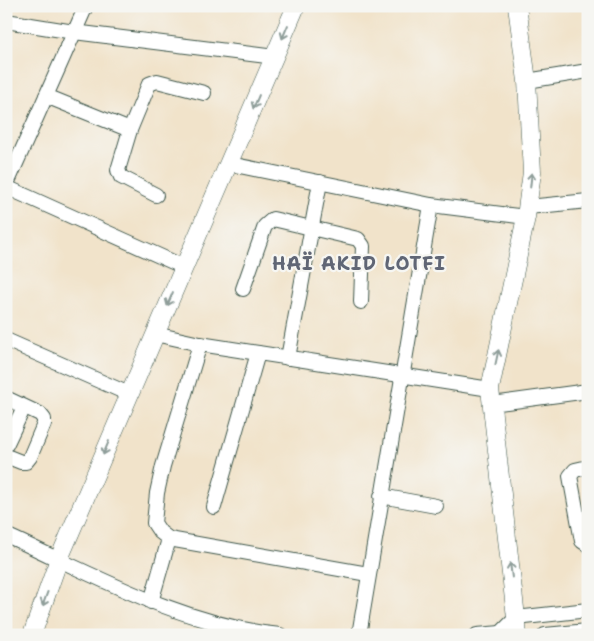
<svg xmlns="http://www.w3.org/2000/svg" width="594" height="641" font-family="'Shantell Sans',sans-serif">
  <rect width="100%" height="100%" fill="#f6f6f2"/>
  <filter id="ink" filterUnits="userSpaceOnUse"><feTurbulence type="fractalNoise" baseFrequency=".02" numOctaves="2"/><feDisplacementMap in="SourceGraphic" scale="10" xChannelSelector="R" yChannelSelector="G"/><feConvolveMatrix kernelMatrix="1 2 1 2 8 2 1 2 1" color-interpolation-filters="sRGB"/></filter>
  <filter id="wash" filterUnits="userSpaceOnUse"><feTurbulence type="fractalNoise" baseFrequency=".0096" numOctaves="4" result="noise"/><feDisplacementMap in="SourceGraphic" scale="20" xChannelSelector="R" yChannelSelector="G"/><feGaussianBlur stdDeviation="1.12" result="paint"/><feColorMatrix in="noise" values="0 0 0 0 0 0 0 0 0 0 0 0 0 0 0 0 0 1.4 0 .05"/><feComposite in="paint" operator="in"/></filter>
  <g filter="url(#wash)">
    <rect width="100%" height="100%" fill="#f1e3ca"/>
  </g>
  <g filter="url(#ink)">
    <g fill="none" stroke-linecap="round" stroke-linejoin="round">
      <defs>
        <g id="minor">
          <polyline points="6,21 74,32 275,57"/>
          <polyline points="527,81 588,71"/>
          <polyline points="46,96 130,130"/>
          <polyline points="230,164 431,205 526,217"/>
          <polyline points="6,186 86,6"/>
          <polyline points="6,187 184,267"/>
          <polyline points="156,195 121,177 118,170 130,130 149,84 157,81 204,93"/>
          <polyline points="528,207 588,201"/>
          <polyline points="243,289 265,226 273,219 358,239 363,246 361,302"/>
          <polyline points="155,334 200,344 490,389"/>
          <polyline points="6,340 129,394"/>
          <polyline points="200,344 163,466 157,493 154,523 160,532 169,539 368,574"/>
          <polyline points="288,358 320,182"/>
          <polyline points="6,398 40,414 44,419 44,424 30,457 26,462 21,462 6,456"/>
          <polyline points="492,404 588,391"/>
          <polyline points="6,445 24,407"/>
          <polyline points="588,467 575,470 570,476 582,541 588,545"/>
          <polyline points="381,496 436,506"/>
          <polyline points="214,507 258,353"/>
          <path d="M6,535C94,575 182,625 280,635"/>
          <polyline points="151,602 169,539"/>
          <polyline points="501,633 516,618 588,610"/>
          <polyline points="212,635 216,623"/>
          <polyline points="359,635 431,205"/>
          <polyline points="477,635 501,633 508,635"/>
          <polyline points="545,635 588,631"/>
        </g>
        <g id="major">
          <polyline points="517,6 527,81 532,172 526,217 490,389 518,635"/>
          <polyline points="32,635 59,559 296,6"/>
        </g>
      </defs>
      <use href="#minor" stroke="#3e564a" stroke-width="16"/>
      <use href="#major" stroke="#3e564a" stroke-width="19"/>
      <use href="#minor" stroke="#fff" stroke-width="14"/>
      <use href="#major" stroke="#fff" stroke-width="18"/>
    </g>
    <defs><path id="oneway-shaft" d="M-6 0H5M1.5-3L5.5 0L1.5 3" fill="none" stroke-width="1.6" stroke-linecap="round" stroke-linejoin="round" transform="scale(1.25)"/></defs>
    <g stroke="#8f9e9a">
      <use href="#oneway-shaft" transform="translate(285 32) rotate(113)"/>
      <use href="#oneway-shaft" transform="translate(256 102) rotate(113)"/>
      <use href="#oneway-shaft" transform="translate(531 180) rotate(-84)"/>
      <use href="#oneway-shaft" transform="translate(170 299) rotate(113)"/>
      <use href="#oneway-shaft" transform="translate(497 357) rotate(-78)"/>
      <use href="#oneway-shaft" transform="translate(106 448) rotate(113)"/>
      <use href="#oneway-shaft" transform="translate(511 570) rotate(-97)"/>
      <use href="#oneway-shaft" transform="translate(45 599) rotate(110)"/>
    </g>
  </g>
  <g text-anchor="middle" stroke-width="4.5" stroke-linejoin="round" paint-order="stroke">
    <g font-size="19" font-weight="bold" letter-spacing="1" fill="#606675" stroke="#f6f6f2">
      <text x="359" y="270">HAÏ AKID LOTFI</text>
    </g>
  </g>
  <rect width="594" height="641" fill="none" stroke="#f6f6f2" stroke-width="25"/>
</svg>
